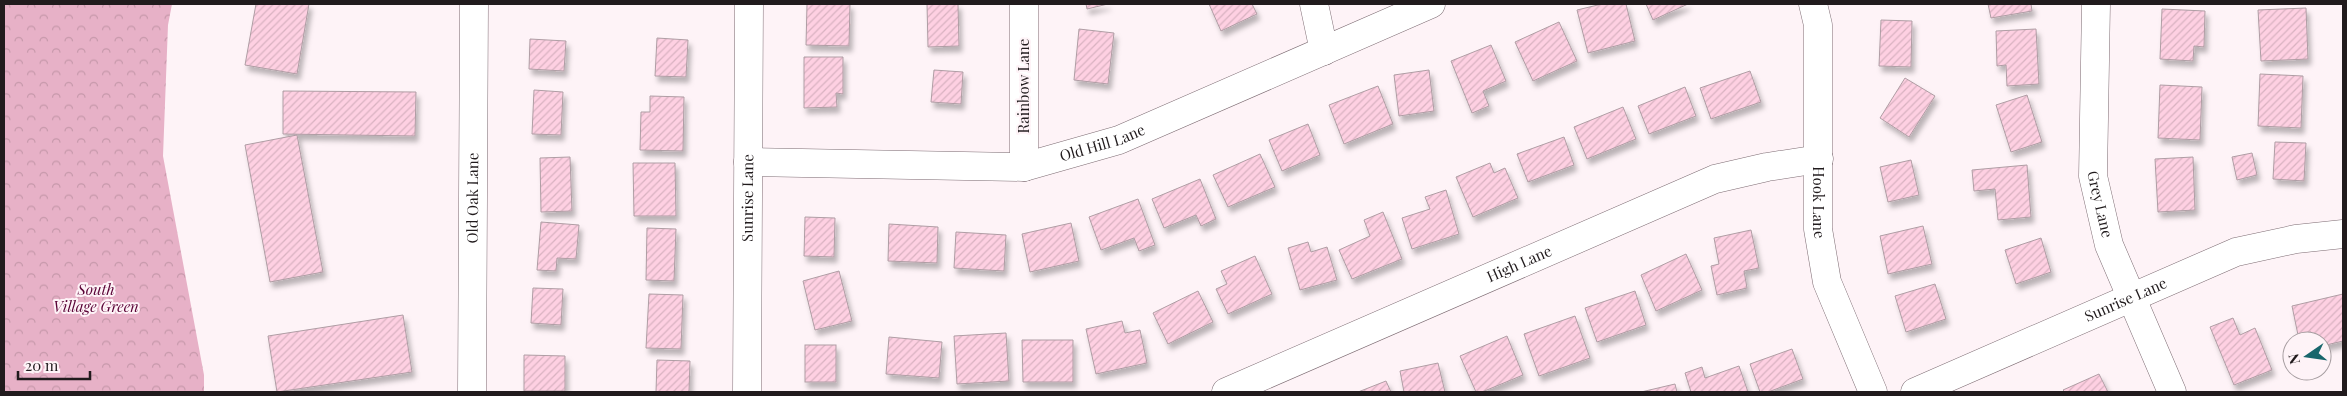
<svg xmlns="http://www.w3.org/2000/svg" width="2347" height="396" font-family="'Playfair Display',serif">
  <defs>
    <pattern id="park-crowns" width="20" height="18" patternUnits="userSpaceOnUse" patternTransform="scale(1.25)"><rect width="20" height="18" fill="#e7b1c7"/><path d="M2 6a3 3 0 1 1 6 0M12 15a3 3 0 1 1 6 0" fill="none" stroke="#c698aa"/></pattern>
    <pattern id="building-hatch" width="6" height="6" patternUnits="userSpaceOnUse" patternTransform="scale(1.25)"><rect width="6" height="6" fill="#fed0e2"/><path d="M-1 1l2-2M0 6l6-6M5 7l2-2" fill="none" stroke="#d9b2c1"/></pattern>
    <filter id="shadow"><feDropShadow dx="3" dy="5.5" stdDeviation="2.5" flood-color="#0004"/></filter>
  </defs>
  <rect width="100%" height="100%" fill="#fef3f7"/>
  <polygon fill="url(#park-crowns)" points="4,4 172,4 168,25 163,156 204,375 204,392 4,392"/>
  <g fill="url(#building-hatch)" stroke="#af9da4" filter="url(#shadow)">
    <polygon points="256,4 309,4 297,74 245,65"/>
    <polygon points="807,4 850,4 849,46 806,45"/>
    <polygon points="927,4 958,4 959,46 928,47"/>
    <polygon points="1086,4 1108,4 1087,9"/>
    <polygon points="1209,4 1252,4 1257,14 1221,31"/>
    <polygon points="1602,4 1626,4 1635,41 1588,53 1577,10"/>
    <polygon points="1646,4 1688,4 1653,20"/>
    <polygon points="1988,4 2031,4 2032,11 1991,18"/>
    <polygon points="2306,8 2308,59 2261,61 2258,10"/>
    <polygon points="2162,9 2205,11 2204,47 2194,46 2193,61 2160,59"/>
    <polygon points="1881,20 1912,21 1911,67 1879,66"/>
    <polygon points="1559,22 1577,61 1533,81 1515,42"/>
    <polygon points="1079,29 1114,33 1108,84 1074,80"/>
    <polygon points="2036,29 2039,84 2007,86 2006,65 1997,66 1996,31"/>
    <polygon points="657,38 688,40 686,77 655,76"/>
    <polygon points="530,39 566,41 564,71 529,69"/>
    <polygon points="1491,45 1506,81 1483,91 1489,106 1472,113 1451,61"/>
    <polygon points="804,57 843,57 843,94 836,93 837,107 804,108"/>
    <polygon points="934,70 963,72 961,104 931,102"/>
    <polygon points="1429,70 1434,111 1399,116 1394,75"/>
    <polygon points="1750,71 1761,102 1711,119 1700,88"/>
    <polygon points="2260,74 2303,76 2301,128 2258,126"/>
    <polygon points="1905,78 1935,96 1909,137 1880,118"/>
    <polygon points="2160,85 2202,87 2200,140 2158,138"/>
    <polygon points="1378,86 1393,124 1344,144 1329,105"/>
    <polygon points="1685,87 1696,116 1649,134 1638,106"/>
    <polygon points="534,90 563,92 561,135 532,134"/>
    <polygon points="283,91 416,92 415,136 283,134"/>
    <polygon points="2027,95 2042,142 2011,152 1996,105"/>
    <polygon points="650,96 684,97 683,151 640,150 641,112 650,112"/>
    <polygon points="1623,107 1636,139 1587,159 1574,127"/>
    <polygon points="1308,124 1320,155 1282,171 1269,140"/>
    <polygon points="297,135 323,272 270,282 245,145"/>
    <polygon points="1564,137 1574,165 1528,182 1517,154"/>
    <polygon points="2275,142 2306,143 2304,181 2273,179"/>
    <polygon points="2252,153 2257,175 2237,180 2232,157"/>
    <polygon points="1260,154 1275,187 1228,207 1213,175"/>
    <polygon points="570,157 572,211 541,212 540,158"/>
    <polygon points="2193,157 2195,210 2158,212 2155,159"/>
    <polygon points="1911,160 1919,195 1888,202 1880,167"/>
    <polygon points="633,163 675,163 676,216 634,216"/>
    <polygon points="1490,163 1494,173 1505,168 1518,198 1473,217 1456,177"/>
    <polygon points="2027,165 2031,217 1998,220 1995,189 1974,191 1972,170"/>
    <polygon points="1200,179 1216,219 1201,226 1196,215 1164,228 1152,199"/>
    <polygon points="1446,190 1459,234 1412,249 1402,218 1430,209 1425,197"/>
    <polygon points="1138,199 1155,245 1139,251 1134,238 1101,250 1089,217"/>
    <polygon points="1383,212 1402,259 1352,279 1339,250 1370,236 1364,220"/>
    <polygon points="805,217 835,218 834,257 804,256"/>
    <polygon points="541,222 579,225 576,259 557,258 556,271 537,270"/>
    <polygon points="1071,223 1079,261 1030,272 1022,234"/>
    <polygon points="889,224 938,227 937,263 888,261"/>
    <polygon points="1923,226 1932,264 1888,274 1880,236"/>
    <polygon points="647,228 676,229 674,281 646,280"/>
    <polygon points="1751,230 1759,268 1744,271 1747,288 1717,295 1711,266 1719,264 1714,238"/>
    <polygon points="956,232 1006,235 1004,271 954,268"/>
    <polygon points="2041,238 2051,272 2016,284 2005,250"/>
    <polygon points="1308,242 1311,252 1327,247 1337,280 1300,290 1288,248"/>
    <polygon points="1686,254 1702,290 1656,311 1641,275"/>
    <polygon points="1255,256 1272,294 1228,314 1216,289 1227,284 1221,271"/>
    <polygon points="839,271 852,321 815,330 803,281"/>
    <polygon points="1935,284 1946,319 1906,332 1895,296"/>
    <polygon points="533,288 563,289 561,325 531,323"/>
    <polygon points="1198,291 1213,322 1168,344 1153,313"/>
    <polygon points="1635,291 1646,325 1597,342 1585,308"/>
    <polygon points="649,294 683,295 681,349 646,348"/>
    <polygon points="2343,294 2343,341 2322,346 2322,341 2313,341 2311,332 2298,335 2292,306"/>
    <polygon points="403,315 412,372 277,392 268,336"/>
    <polygon points="1575,316 1590,358 1539,376 1524,334"/>
    <polygon points="2233,318 2240,335 2255,328 2272,370 2234,385 2210,327"/>
    <polygon points="1122,321 1125,333 1140,330 1147,363 1096,374 1086,329"/>
    <polygon points="1006,333 1009,381 957,384 954,336"/>
    <polygon points="1507,336 1523,375 1482,392 1476,392 1460,356"/>
    <polygon points="889,337 942,342 939,378 886,374"/>
    <polygon points="1022,340 1073,340 1073,382 1023,382"/>
    <rect x="805" y="345" width="31" height="37"/>
    <polygon points="1792,349 1803,379 1768,392 1760,392 1750,364"/>
    <polygon points="524,355 565,356 565,391 524,391"/>
    <polygon points="657,360 690,361 689,392 656,392"/>
    <polygon points="1438,363 1445,392 1404,392 1400,371"/>
    <polygon points="1739,366 1748,392 1691,392 1685,373 1702,367 1705,378"/>
    <polygon points="2099,374 2108,392 2065,392 2063,390"/>
    <polygon points="1386,381 1391,392 1358,392"/>
    <polygon points="1675,384 1677,392 1641,392"/>
  </g>
  <g fill="none" stroke-linecap="round" stroke-linejoin="round">
    <defs>
      <g id="street">
        <polyline points="1314,4 1324,51"/>
        <path id="s1" d="M1813,4L1818,25V229L1827,282L1873,392"/>
        <path id="s2" d="M2096,4L2093,176L2109,245L2172,392"/>
        <path id="s3" d="M748,162L1024,167L1119,140L1431,4"/>
        <polyline points="1024,167 1024,4"/>
        <path id="s4" d="M472,392L474,4"/>
        <path id="s5" d="M747,392L749,4"/>
        <path id="s6" d="M1226,392L1715,179L1767,167L1819,159"/>
        <path id="s7" d="M1915,392L2236,252L2296,239L2343,234"/>
      </g>
    </defs>
    <use href="#street" stroke="#7d6c73" stroke-width="29"/>
    <use href="#street" stroke="#fff" stroke-width="28"/>
  </g>
  <g text-anchor="middle" stroke-width="4" stroke-linejoin="round" paint-order="stroke">
    <g font-size="15" fill="#211b1d" stroke="#fef3f7">
      <text transform="translate(1024 86) rotate(-90)" y="5">Rainbow Lane</text>
      <text dy="5" stroke="none"><textPath href="#s3" startOffset="358">Old Hill Lane</textPath></text>
      <text dy="5" stroke="none"><textPath href="#s4" startOffset="194">Old Oak Lane</textPath></text>
      <text dy="5" stroke="none"><textPath href="#s5" startOffset="194">Sunrise Lane</textPath></text>
      <text dy="5" stroke="none"><textPath href="#s1" startOffset="199">Hook Lane</textPath></text>
      <text dy="5" stroke="none"><textPath href="#s2" startOffset="201">Grey Lane</textPath></text>
      <text dy="5" stroke="none"><textPath href="#s6" startOffset="320">High Lane</textPath></text>
      <text dy="5" stroke="none"><textPath href="#s7" startOffset="230">Sunrise Lane</textPath></text>
    </g>
    <g font-size="15" font-style="italic" fill="#590235" stroke="#fef3f7">
      <text x="96" y="295">South<tspan x="96" dy="17">Village Green</tspan></text>
    </g>
  </g>
  <rect width="2347" height="396" fill="none" stroke="#211b1d" stroke-width="10"/>
  <g transform="translate(2307 356) rotate(257)"><circle r="24" fill="#fef3f7" stroke="#a69da0"/>
  <path d="M0-4L9 19L0 12L-9 19Z" fill="#18666c"/>
  <text y="-8" font-size="14" font-weight="bold" text-anchor="middle" fill="#211b1d">N</text>
  </g>
  <path d="M18 371v8h72v-8" fill="none" stroke="#211b1d" stroke-width="2.5"/>
  <text x="25" y="371" font-size="15" fill="#211b1d" stroke="#fef3f7" stroke-width="4" paint-order="stroke">20 m</text>
</svg>
